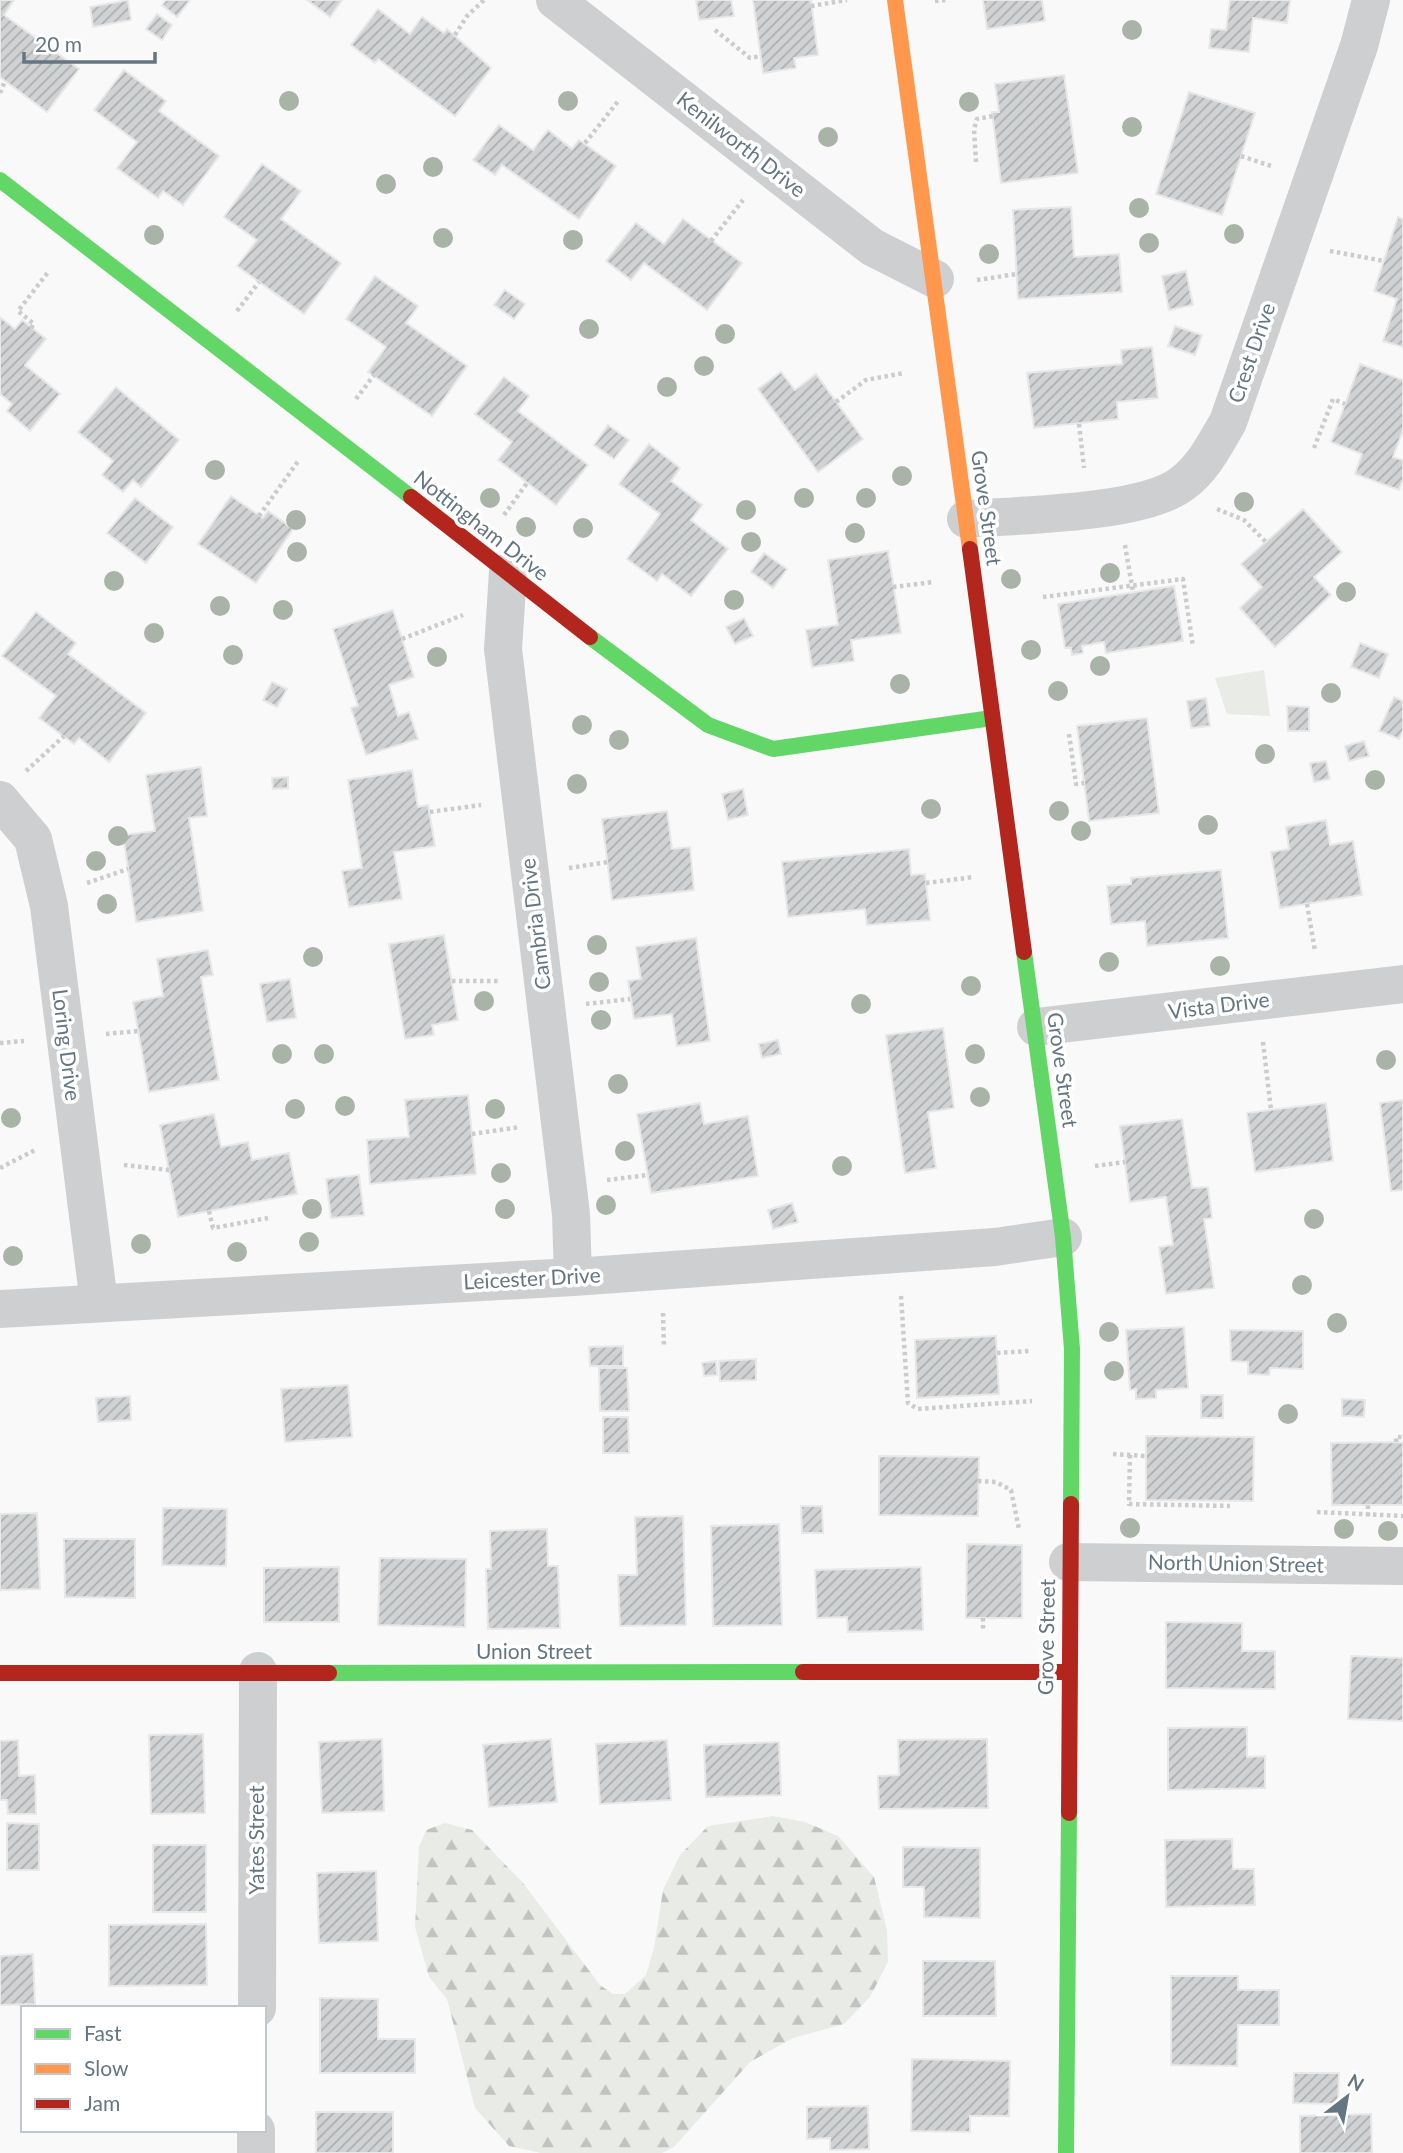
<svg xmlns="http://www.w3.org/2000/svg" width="1403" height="2153" font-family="Lato,sans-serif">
  <defs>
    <pattern id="forest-firs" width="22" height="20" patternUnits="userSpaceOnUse" patternTransform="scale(1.75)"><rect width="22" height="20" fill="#e8ebe6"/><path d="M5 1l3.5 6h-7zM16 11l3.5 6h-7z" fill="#c0c3c0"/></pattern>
    <pattern id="building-hatch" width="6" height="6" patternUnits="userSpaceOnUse" patternTransform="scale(1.75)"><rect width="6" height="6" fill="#d0d2d3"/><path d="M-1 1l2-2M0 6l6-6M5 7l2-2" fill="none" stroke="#acafb1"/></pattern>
  </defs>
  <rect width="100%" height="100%" fill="#f9f9f9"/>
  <polygon fill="url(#forest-firs)" points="773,1816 805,1822 838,1836 874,1877 887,1930 888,1962 870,1997 844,2024 793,2038 750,2062 674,2147 662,2153 541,2153 509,2146 475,2108 447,1999 429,1977 415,1927 419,1847 426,1830 445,1823 472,1830 523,1883 600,1985 613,1994 625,1994 646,1975 654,1948 663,1890 680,1855 708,1826"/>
  <polygon fill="#e8ebe6" points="1264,670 1270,716 1227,714 1215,678"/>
  <g fill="url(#building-hatch)" stroke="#e8e8e8" stroke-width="2">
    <polygon points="0,0 14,0 4,15 79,69 47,112 0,77"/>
    <polygon points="128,0 131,20 93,27 90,7"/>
    <polygon points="166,0 190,0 177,17 162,5"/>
    <polygon points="307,0 342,0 330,17"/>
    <polygon points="696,0 731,0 734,16 699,20"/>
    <polygon points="753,0 811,0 818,55 794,58 796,68 763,73"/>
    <polygon points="983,0 1042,0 1045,21 987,29"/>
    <polygon points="1230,0 1290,0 1287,23 1253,18 1249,52 1209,48 1211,29 1226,30"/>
    <polygon points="378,9 410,34 422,17 444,33 447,29 491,68 455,116 378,59 375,63 351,45"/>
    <polygon points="157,14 172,25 162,40 146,29"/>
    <polygon points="124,70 166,101 159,111 219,156 183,205 163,191 158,198 117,168 137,142 94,110"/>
    <polygon points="1064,75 1078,173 1001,183 992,112 999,112 995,84"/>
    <polygon points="1189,92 1255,113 1222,215 1156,194"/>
    <polygon points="499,125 533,150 548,130 572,149 579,140 616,166 579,219 502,165 495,175 473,160"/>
    <polygon points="262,164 301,191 281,219 341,263 304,314 237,266 257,240 224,217"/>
    <polygon points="1071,207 1074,257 1119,254 1122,292 1018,299 1013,210"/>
    <polygon points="1398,217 1403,219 1403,347 1383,341 1397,299 1374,291"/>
    <polygon points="683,219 742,263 707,310 644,263 631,280 606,261 636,223 664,244"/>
    <polygon points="1186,271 1193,305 1169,310 1162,276"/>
    <polygon points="375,276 418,306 406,323 467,366 432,416 368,372 386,347 346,319"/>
    <polygon points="505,290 525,304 514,319 494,305"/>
    <polygon points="0,317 15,329 22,320 46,339 25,365 60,394 30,431 7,411 12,404 0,394"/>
    <polygon points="1175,326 1202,335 1195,355 1168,346"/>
    <polygon points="1152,347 1158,398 1117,402 1118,419 1034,428 1027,373 1122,364 1121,350"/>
    <polygon points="1360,364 1403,380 1403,430 1393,457 1403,460 1403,479 1399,490 1355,474 1362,454 1331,442"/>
    <polygon points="781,372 795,390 816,374 863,439 818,472 758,389"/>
    <polygon points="504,377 529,396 518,411 588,465 556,505 498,460 512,442 475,414"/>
    <polygon points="116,387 179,440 141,487 133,480 123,492 102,475 113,461 78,432"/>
    <polygon points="608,425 629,440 614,459 594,445"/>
    <polygon points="649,444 680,468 671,481 702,505 691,520 728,549 691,596 662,574 657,581 627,559 660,514 619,484"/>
    <polygon points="231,496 263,518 268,511 293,529 256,583 198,544"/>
    <polygon points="135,498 173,527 146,563 107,533"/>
    <polygon points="1303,509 1342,552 1314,577 1331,595 1275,647 1240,608 1262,587 1241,564"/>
    <polygon points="888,551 901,633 851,640 854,661 812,667 806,630 838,625 828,560"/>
    <polygon points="764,553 787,569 773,588 751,572"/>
    <polygon points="1174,586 1183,641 1106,653 1104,642 1082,646 1083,653 1072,655 1071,648 1065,648 1058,604"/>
    <polygon points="393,610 414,677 389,685 398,716 409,712 418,739 366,755 351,708 358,706 333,629"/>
    <polygon points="36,612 76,643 68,654 146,713 109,762 79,738 74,744 39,718 56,696 2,656"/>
    <polygon points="744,618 753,636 735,644 726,627"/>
    <polygon points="1360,643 1388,654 1379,678 1351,667"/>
    <polygon points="272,682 287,689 277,707 263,700"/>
    <polygon points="1394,697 1403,701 1403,731 1399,739 1379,731"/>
    <polygon points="1206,698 1210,726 1191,728 1187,701"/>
    <polygon points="1287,706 1309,707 1309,731 1288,731"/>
    <polygon points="1147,718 1159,813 1089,821 1077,726"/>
    <polygon points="1364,741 1369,756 1349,761 1345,746"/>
    <polygon points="1326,761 1330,779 1314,782 1310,763"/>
    <polygon points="201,767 207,816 189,818 203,911 136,922 123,835 155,831 146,775"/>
    <polygon points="412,770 418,807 428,805 435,846 394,852 402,899 349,907 342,871 362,868 348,780"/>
    <polygon points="288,777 288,788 273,789 272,778"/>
    <polygon points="743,789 748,815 728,820 722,794"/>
    <polygon points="667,811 672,849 690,847 694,890 612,900 602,819"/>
    <polygon points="1326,820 1330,845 1353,841 1362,895 1280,908 1271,852 1289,849 1286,827"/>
    <polygon points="909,849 911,875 925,874 930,920 867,925 865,909 788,917 782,862"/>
    <polygon points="1221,870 1228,938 1147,946 1145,921 1111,924 1107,886 1131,884 1131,878"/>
    <polygon points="444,935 458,1020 432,1025 434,1035 405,1039 389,944"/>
    <polygon points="696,938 710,1041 677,1046 672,1014 634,1019 628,981 641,979 636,947"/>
    <polygon points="208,950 213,975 201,977 219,1080 149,1092 133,1002 163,996 157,959"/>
    <polygon points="290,979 296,1018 267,1022 260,984"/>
    <polygon points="943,1028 954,1108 928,1112 936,1168 905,1173 886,1035"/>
    <polygon points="778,1040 781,1054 762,1058 759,1044"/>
    <polygon points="468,1095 476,1174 370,1184 367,1140 409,1137 405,1100"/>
    <polygon points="1403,1100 1403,1190 1391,1191 1380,1103"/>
    <polygon points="700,1103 704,1124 748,1116 758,1176 651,1193 637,1114"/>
    <polygon points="1326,1103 1333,1161 1255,1172 1247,1113"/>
    <polygon points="214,1114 221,1147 248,1142 252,1160 289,1153 297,1194 178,1217 160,1125"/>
    <polygon points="1182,1119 1192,1188 1208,1187 1212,1218 1204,1219 1214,1288 1166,1294 1159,1247 1173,1245 1166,1197 1130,1202 1120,1126"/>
    <polygon points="359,1175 364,1215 331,1218 326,1179"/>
    <polygon points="792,1203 798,1222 773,1229 768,1210"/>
    <polygon points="1184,1327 1188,1388 1156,1390 1156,1398 1136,1399 1136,1389 1130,1390 1126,1330"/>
    <polygon points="1230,1330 1303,1331 1303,1369 1270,1368 1269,1375 1248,1374 1248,1362 1231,1361"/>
    <polygon points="996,1336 999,1394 917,1398 915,1340"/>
    <polygon points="623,1346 623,1366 590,1366 589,1347"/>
    <polygon points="756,1359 756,1380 720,1381 719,1361"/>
    <polygon points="716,1361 717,1375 704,1376 702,1363"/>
    <polygon points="599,1368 627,1368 629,1411 600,1411"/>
    <polygon points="348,1385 352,1437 285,1442 281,1389"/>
    <rect x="1201" y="1395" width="22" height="23"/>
    <polygon points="130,1396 131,1420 98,1422 96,1398"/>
    <polygon points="1342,1399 1365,1400 1364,1417 1342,1416"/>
    <polygon points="603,1417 628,1417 629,1453 603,1453"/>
    <polygon points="1146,1436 1254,1437 1253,1501 1146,1500"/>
    <polygon points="1396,1442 1403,1443 1403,1505 1332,1505 1331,1443"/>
    <polygon points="879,1456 979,1457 978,1516 879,1515"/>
    <polygon points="801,1506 822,1506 823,1533 802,1533"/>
    <polygon points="163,1508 227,1509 226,1566 162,1565"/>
    <polygon points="37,1513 40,1589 0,1590 0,1514"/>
    <polygon points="683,1516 686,1625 620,1626 618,1575 637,1575 635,1517"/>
    <polygon points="779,1524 782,1625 713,1626 711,1526"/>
    <polygon points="547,1529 548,1566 558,1566 560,1628 488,1629 486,1569 491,1569 490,1531"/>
    <polygon points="64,1539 135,1539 135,1598 65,1597"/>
    <polygon points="967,1544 1022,1545 1022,1618 966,1618"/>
    <polygon points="380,1558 466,1559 465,1627 378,1625"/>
    <polygon points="339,1567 339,1622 264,1622 264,1568"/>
    <polygon points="921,1567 923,1630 848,1632 847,1617 817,1618 815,1570"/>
    <polygon points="1166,1622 1242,1623 1242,1651 1275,1651 1275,1689 1166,1688"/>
    <polygon points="1351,1656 1403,1658 1403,1721 1348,1719"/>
    <polygon points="1247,1727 1247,1757 1265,1756 1265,1788 1168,1790 1168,1728"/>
    <polygon points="203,1734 205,1813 151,1814 149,1735"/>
    <polygon points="382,1739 384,1811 322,1813 319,1742"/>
    <polygon points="551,1739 557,1802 489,1807 483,1745"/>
    <polygon points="987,1739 988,1808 879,1809 878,1776 899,1775 898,1740"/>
    <polygon points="18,1740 19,1776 35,1775 36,1814 8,1814 7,1800 0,1800 0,1741"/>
    <polygon points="667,1740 671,1800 600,1804 596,1744"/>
    <polygon points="779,1742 781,1795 706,1797 704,1745"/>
    <polygon points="7,1823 39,1824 39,1870 7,1870"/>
    <polygon points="1232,1839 1233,1869 1254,1869 1255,1905 1166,1907 1165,1840"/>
    <rect x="153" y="1845" width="53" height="67"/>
    <polygon points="903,1847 980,1848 980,1918 924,1917 924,1887 903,1887"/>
    <polygon points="376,1871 378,1941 319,1943 317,1873"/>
    <polygon points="206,1924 207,1985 109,1986 109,1925"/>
    <polygon points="33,1954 35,2004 0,2005 0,1956"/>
    <polygon points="923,1961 995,1961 996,2016 923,2016"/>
    <polygon points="1171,1976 1238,1976 1238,1990 1279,1990 1279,2025 1238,2025 1237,2066 1171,2065"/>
    <polygon points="320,1998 378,1999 378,2039 415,2039 415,2073 320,2073"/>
    <polygon points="912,2059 1010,2061 1009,2116 970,2116 970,2132 911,2131"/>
    <polygon points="1294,2073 1339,2073 1338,2104 1293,2103"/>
    <polygon points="868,2106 869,2149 830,2150 830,2138 807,2139 807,2107"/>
    <rect x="316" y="2112" width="77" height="41"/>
    <polygon points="1371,2114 1372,2153 1300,2153 1300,2116"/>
  </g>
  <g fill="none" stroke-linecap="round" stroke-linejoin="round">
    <g stroke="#cbcccd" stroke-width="4.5" stroke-dasharray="3.5 3.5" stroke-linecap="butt">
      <polyline points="935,1 946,0"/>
      <polyline points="811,6 847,0"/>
      <polyline points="715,30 750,58 761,56"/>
      <polyline points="455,35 467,16 484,0"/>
      <polyline points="0,93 5,81"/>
      <polyline points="585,143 619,100"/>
      <polyline points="1241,156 1274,167"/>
      <polyline points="976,162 974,129 977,119 993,116"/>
      <polyline points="711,241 743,200"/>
      <polyline points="1330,251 1384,261"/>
      <polyline points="977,280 1017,274"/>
      <polyline points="237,311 259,282"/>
      <polyline points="31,328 34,324 18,311 49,271"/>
      <polyline points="356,399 374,375"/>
      <polyline points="836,402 866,380 904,373"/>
      <polyline points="1079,424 1084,468"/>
      <polyline points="1314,448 1333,399 1345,404"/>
      <polyline points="1217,509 1244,520 1266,542"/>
      <polyline points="504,515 527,483"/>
      <polyline points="259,516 299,460"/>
      <polyline points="1125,545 1133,592"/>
      <polyline points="893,587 934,582"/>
      <polyline points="1043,597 1183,579 1193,647"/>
      <polyline points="402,639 463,615"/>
      <polyline points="1069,734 1076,784 1084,783"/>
      <polyline points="26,771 64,736"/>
      <polyline points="430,812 481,805"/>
      <polyline points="569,868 608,862"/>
      <polyline points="87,883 128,869"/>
      <polyline points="926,883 974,877"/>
      <polyline points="1307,904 1315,951"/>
      <polyline points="452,981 500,981"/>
      <polyline points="586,1004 630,999"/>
      <polyline points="106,1034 138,1031"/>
      <polyline points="1263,1042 1271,1110"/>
      <polyline points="0,1043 24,1041"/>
      <polyline points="472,1134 520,1127"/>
      <polyline points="124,1165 169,1170"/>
      <polyline points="1095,1166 1125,1162"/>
      <polyline points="0,1168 37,1149"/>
      <polyline points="607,1180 648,1175"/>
      <polyline points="209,1211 213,1228 268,1218"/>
      <polyline points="901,1296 908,1403 918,1409 1032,1401"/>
      <polyline points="663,1313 664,1348"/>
      <polyline points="997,1353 1029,1351"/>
      <polyline points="1396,1442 1396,1437 1403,1437"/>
      <polyline points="1113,1454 1146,1456"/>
      <polyline points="1130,1455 1129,1504 1230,1506"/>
      <polyline points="978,1481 996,1482 1011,1490 1019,1529"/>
      <polyline points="1317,1512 1403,1516"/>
      <polyline points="1368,1516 1368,1505"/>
      <polyline points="983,1618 983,1631"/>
    </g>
    <g stroke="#cecfd0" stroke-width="38">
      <polyline points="555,0 872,247 935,279"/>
      <path d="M966,519C1019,515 1144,514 1183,483C1204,467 1215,444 1228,422L1359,46L1371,0"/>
      <polyline points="508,572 503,649 571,1214 573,1277"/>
      <polyline points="0,800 33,839 49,906 99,1303"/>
      <polyline points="1036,1027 1403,984"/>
      <polyline points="0,1309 573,1277 995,1247 1063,1237"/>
      <polyline points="1068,1562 1403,1566"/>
      <polyline points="257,2008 258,1671"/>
      <polyline points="256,2153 256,2130"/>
    </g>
    <g stroke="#63d668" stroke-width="16">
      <polyline points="0,180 411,497"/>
      <polyline points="590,637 708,725 773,749 992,718"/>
      <polyline points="1024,952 1063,1237 1072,1349 1071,1504"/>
      <polyline points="329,1673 803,1672"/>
      <polyline points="1066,2153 1069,1813"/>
    </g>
    <polyline stroke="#ff974d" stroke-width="16" points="895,0 970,549"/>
    <g stroke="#b3261e" stroke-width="16">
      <polyline points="411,497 590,637"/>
      <polyline points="970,549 1024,952"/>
      <polyline points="803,1672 1067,1672"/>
      <polyline points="0,1673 329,1673"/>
      <polyline points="1069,1813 1071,1504"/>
    </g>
  </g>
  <g fill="#a9b3a7">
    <circle cx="1132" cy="30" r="10"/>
    <circle cx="289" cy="101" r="10"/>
    <circle cx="568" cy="101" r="10"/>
    <circle cx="969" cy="102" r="10"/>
    <circle cx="1132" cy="127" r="10"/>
    <circle cx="828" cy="137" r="10"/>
    <circle cx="433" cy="167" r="10"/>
    <circle cx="386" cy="184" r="10"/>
    <circle cx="1139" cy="208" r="10"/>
    <circle cx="1234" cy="234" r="10"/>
    <circle cx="154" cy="235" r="10"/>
    <circle cx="443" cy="238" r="10"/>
    <circle cx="573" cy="240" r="10"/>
    <circle cx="1149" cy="243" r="10"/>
    <circle cx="989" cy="254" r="10"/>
    <circle cx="589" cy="329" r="10"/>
    <circle cx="725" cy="334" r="10"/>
    <circle cx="704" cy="366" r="10"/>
    <circle cx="667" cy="387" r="10"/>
    <circle cx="215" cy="470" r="10"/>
    <circle cx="902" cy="476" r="10"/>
    <circle cx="490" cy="498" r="10"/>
    <circle cx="804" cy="498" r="10"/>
    <circle cx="866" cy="498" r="10"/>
    <circle cx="1244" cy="502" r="10"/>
    <circle cx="746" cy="510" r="10"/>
    <circle cx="296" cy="520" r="10"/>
    <circle cx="526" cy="527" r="10"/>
    <circle cx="583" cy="528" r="10"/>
    <circle cx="855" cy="533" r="10"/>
    <circle cx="751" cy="542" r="10"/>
    <circle cx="297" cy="552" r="10"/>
    <circle cx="1110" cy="573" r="10"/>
    <circle cx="1011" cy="579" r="10"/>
    <circle cx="114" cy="581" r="10"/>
    <circle cx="1346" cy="592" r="10"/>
    <circle cx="734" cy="600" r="10"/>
    <circle cx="220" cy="606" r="10"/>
    <circle cx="283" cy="610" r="10"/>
    <circle cx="154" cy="633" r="10"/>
    <circle cx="1031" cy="650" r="10"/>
    <circle cx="233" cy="655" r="10"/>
    <circle cx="437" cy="657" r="10"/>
    <circle cx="1100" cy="666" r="10"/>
    <circle cx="900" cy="684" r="10"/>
    <circle cx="1058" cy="691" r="10"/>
    <circle cx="1331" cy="693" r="10"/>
    <circle cx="582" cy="725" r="10"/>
    <circle cx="619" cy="740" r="10"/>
    <circle cx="1265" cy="754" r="10"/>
    <circle cx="1375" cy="780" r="10"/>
    <circle cx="577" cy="784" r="10"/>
    <circle cx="931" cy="809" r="10"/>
    <circle cx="1059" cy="811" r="10"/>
    <circle cx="1208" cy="825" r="10"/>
    <circle cx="1081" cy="831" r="10"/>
    <circle cx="118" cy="836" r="10"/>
    <circle cx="96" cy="861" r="10"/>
    <circle cx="107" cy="904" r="10"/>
    <circle cx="597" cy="945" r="10"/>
    <circle cx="313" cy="957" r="10"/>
    <circle cx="1109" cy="962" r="10"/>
    <circle cx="1220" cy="966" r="10"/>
    <circle cx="599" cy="982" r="10"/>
    <circle cx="971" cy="986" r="10"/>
    <circle cx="484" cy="1001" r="10"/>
    <circle cx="861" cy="1004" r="10"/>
    <circle cx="601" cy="1020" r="10"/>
    <circle cx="282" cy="1054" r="10"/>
    <circle cx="324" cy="1054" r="10"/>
    <circle cx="975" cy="1054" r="10"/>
    <circle cx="1386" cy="1060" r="10"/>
    <circle cx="618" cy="1084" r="10"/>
    <circle cx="980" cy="1097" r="10"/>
    <circle cx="345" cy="1106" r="10"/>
    <circle cx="295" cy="1109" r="10"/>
    <circle cx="495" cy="1109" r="10"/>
    <circle cx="11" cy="1118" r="10"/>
    <circle cx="625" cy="1151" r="10"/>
    <circle cx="842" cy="1166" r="10"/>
    <circle cx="501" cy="1173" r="10"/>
    <circle cx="606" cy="1205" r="10"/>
    <circle cx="312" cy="1209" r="10"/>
    <circle cx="505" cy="1209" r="10"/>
    <circle cx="1314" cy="1219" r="10"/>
    <circle cx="309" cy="1242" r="10"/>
    <circle cx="141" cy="1244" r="10"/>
    <circle cx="237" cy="1252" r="10"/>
    <circle cx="13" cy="1256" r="10"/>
    <circle cx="1302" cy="1285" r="10"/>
    <circle cx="1337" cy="1323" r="10"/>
    <circle cx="1109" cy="1332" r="10"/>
    <circle cx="1114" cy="1371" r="10"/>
    <circle cx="1288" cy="1414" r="10"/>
    <circle cx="1130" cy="1528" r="10"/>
    <circle cx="1344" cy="1529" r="10"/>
    <circle cx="1388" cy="1531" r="10"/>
  </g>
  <g text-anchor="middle" stroke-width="7" stroke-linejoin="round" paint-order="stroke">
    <g font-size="21" fill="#657683" stroke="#fff">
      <text transform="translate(741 145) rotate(38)" y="7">Kenilworth Drive</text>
      <text transform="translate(1252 353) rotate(-71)" y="7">Crest Drive</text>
      <text transform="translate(986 508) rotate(82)" y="7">Grove Street</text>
      <text transform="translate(481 526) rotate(38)" y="7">Nottingham Drive</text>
      <text transform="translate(536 924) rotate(-97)" y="7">Cambria Drive</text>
      <text transform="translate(1219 1006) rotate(-7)" y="7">Vista Drive</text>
      <text transform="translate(66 1045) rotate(83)" y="7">Loring Drive</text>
      <text transform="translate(1062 1070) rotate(82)" y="7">Grove Street</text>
      <text transform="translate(532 1279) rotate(-3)" y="7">Leicester Drive</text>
      <text transform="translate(1236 1564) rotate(1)" y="7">North Union Street</text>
      <text transform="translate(1047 1637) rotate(-89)" y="7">Grove Street</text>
      <text x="534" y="1659">Union Street</text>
      <text transform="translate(257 1840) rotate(-90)" y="7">Yates Street</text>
    </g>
  </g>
  <rect x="21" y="2006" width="245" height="126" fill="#ffffff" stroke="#c1c8cd" stroke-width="2"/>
  <rect x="35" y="2029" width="35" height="10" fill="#63d668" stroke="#c1c8cd" stroke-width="2"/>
  <text x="84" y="2041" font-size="21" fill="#657683">Fast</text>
  <rect x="35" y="2064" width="35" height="10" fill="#ff974d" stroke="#c1c8cd" stroke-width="2"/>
  <text x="84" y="2076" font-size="21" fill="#657683">Slow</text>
  <rect x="35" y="2099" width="35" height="10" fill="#b3261e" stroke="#c1c8cd" stroke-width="2"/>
  <text x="84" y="2111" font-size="21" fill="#657683">Jam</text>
  <g transform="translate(1347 2097) rotate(31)" stroke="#ffffff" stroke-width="5" paint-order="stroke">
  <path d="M0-5L12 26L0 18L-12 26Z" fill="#657683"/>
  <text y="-10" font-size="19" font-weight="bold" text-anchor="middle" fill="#657683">N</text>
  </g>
  <path d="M24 52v10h131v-10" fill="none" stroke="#657683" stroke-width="3.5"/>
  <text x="35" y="52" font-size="21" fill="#657683" stroke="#ffffff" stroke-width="5" paint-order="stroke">20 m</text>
</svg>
